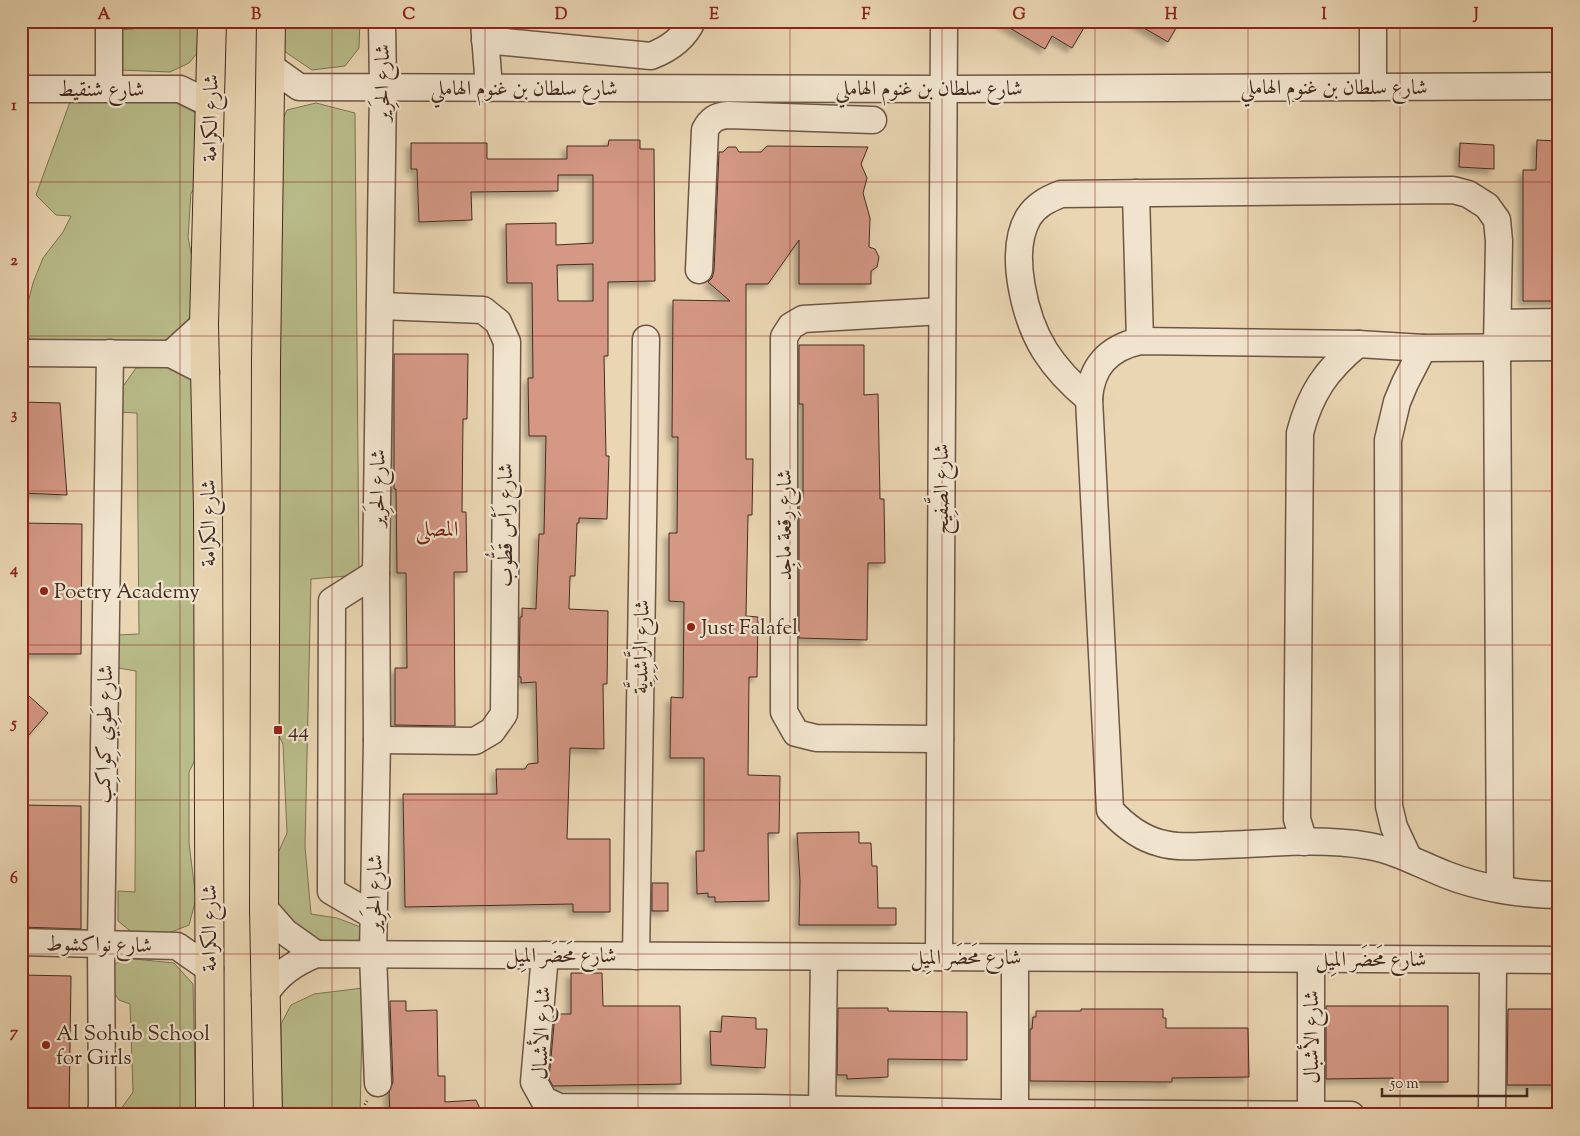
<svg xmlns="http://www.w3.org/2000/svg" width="1580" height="1136" font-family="'Sorts Mill Goudy',Amiri,serif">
  <defs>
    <filter id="shadow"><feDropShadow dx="-4.5" dy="4.5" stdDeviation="2.5" flood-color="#0004"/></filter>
  </defs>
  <rect width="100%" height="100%" fill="#ead6b3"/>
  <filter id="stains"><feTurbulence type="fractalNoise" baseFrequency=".004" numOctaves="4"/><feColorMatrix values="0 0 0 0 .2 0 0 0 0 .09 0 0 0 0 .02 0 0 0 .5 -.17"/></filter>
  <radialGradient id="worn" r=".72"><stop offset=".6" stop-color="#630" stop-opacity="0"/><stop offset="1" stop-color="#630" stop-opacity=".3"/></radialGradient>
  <g fill="#b9bd8b" stroke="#7e7456">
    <polygon points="133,21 198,21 198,52 189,63 170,72 120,70 117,30 133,29"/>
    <polygon points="281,21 360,21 359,48 345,66 312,70 281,49"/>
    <polygon points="172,101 196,113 201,181 191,193 188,237 193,263 199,307 183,333 155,345 29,339 25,315 33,283 43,258 63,232 71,216 56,215 36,195 70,102"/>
    <polygon points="316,103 355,113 359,575 311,579 305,846 311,914 337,918 363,928 358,942 306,959 289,952 277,934 273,864 287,833 283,744 268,715 278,130 287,110"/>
    <polygon points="176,366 201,377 200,750 189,772 189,843 196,899 189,925 166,934 134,934 118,921 118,891 135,892 136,671 118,668 117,635 139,634 137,413 117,412 119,392 136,368"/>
    <polygon points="125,958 174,963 193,984 196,1115 120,1115 121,1109 133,1092 130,1004 119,1000 112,990 114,965"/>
    <polygon points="363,988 360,1115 282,1115 281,1024 291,1005 314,994"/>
  </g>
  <g fill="#d49885" stroke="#442b21" fill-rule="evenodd" filter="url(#shadow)">
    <polygon points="998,21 1088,21 1072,48 1052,36 1045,49"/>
    <polygon points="1132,21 1180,21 1168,42"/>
    <path d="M609,140H640V149H654L655,281L608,282V356H604L606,456H609L607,519L579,518V523H577L575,576H570L569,609L608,611L607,684H603L604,749L570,748L567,839H610V912H573V904L405,907L403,794H497L496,769H525L528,764L538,763L536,682L521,683V677H519L520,617H522V608L536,609L539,534H544L546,436H529L528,378H533L532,283H507L506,224L556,223V245L593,243V175H558V191L471,192L472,220L419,222L417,169H411V143H487V159H567V146H608ZM593,264V301H558L557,265Z"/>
    <polygon points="1537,140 1559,141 1559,301 1523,301 1523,170 1536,170"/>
    <polygon points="1460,143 1494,145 1494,169 1459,167"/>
    <polygon points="767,146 868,147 861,164 867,178 863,193 870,218 869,247 875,249 879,257 877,267 871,271 871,284 799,284 799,240 768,284 746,284 746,459 753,459 752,515 748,515 746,616 758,617 757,677 749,677 748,775 780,776 779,833 768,833 769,901 715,902 715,897 708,897 708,893 697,894 696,851 704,851 704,758 670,758 671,697 683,698 684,602 669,601 669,533 677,533 678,437 672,437 673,300 730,301 708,282 712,278 714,271 719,152 723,152 728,147 736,147 739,152 761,152"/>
    <polygon points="799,345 864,345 864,395 878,394 880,499 884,499 885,563 868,563 867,640 799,638 799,498 803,498 803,404 799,404"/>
    <polygon points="394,354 468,354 467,419 463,419 462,512 466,512 467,572 454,572 455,726 395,725 395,668 407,668 406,573 397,573 396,489 394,489"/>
    <polygon points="21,402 60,403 67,495 21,493"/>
    <polygon points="21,523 82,524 81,654 21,654"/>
    <polygon points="29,696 48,713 21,744 21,708"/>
    <polygon points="21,805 81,806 81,929 21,927"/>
    <polygon points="859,832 859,843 871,843 872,866 877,866 878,908 896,908 896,925 799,925 800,881 797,833"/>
    <rect x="652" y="883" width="16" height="28"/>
    <polygon points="571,973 602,973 603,1006 680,1006 681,1084 553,1086 549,1079 555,1014 571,1014"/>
    <polygon points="21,975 71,976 69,1115 21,1115"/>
    <polygon points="390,1001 406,1001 406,1011 437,1010 438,1076 445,1076 445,1102 476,1100 483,1115 390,1115 389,1092 393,1082"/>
    <polygon points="1326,1006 1448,1006 1448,1082 1393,1082 1393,1078 1326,1079"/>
    <polygon points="838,1008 888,1008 888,1011 967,1012 967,1060 888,1059 888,1077 847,1079 847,1075 837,1075"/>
    <polygon points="1081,1009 1163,1009 1163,1018 1166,1018 1166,1028 1248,1028 1249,1077 1172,1078 1172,1082 1030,1081 1030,1029 1032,1029 1033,1017 1036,1017 1036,1011 1081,1011"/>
    <polygon points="1508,1009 1559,1009 1559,1085 1507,1085"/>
    <polygon points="722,1016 756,1018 756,1029 767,1029 765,1068 711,1065 710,1031 721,1032"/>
  </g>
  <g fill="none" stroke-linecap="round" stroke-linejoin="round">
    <defs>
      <g id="minor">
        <polyline points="484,22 489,88"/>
        <path d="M485,40L651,56C669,49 684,39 692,21"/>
        <polyline points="271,67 299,87 944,89 1559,86"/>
        <polyline points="1373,87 1373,21"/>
        <polyline points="109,88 109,21"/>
        <polyline points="21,89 180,89 211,104"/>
        <polyline points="1136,193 1140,341"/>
        <path d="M699,270L705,130C710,120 716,116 728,115L873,120"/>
        <polyline points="1498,323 1559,322"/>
        <path d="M1559,347L1423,348L1358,344L1140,341C1108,348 1091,367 1089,399L1110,810C1124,825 1140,838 1160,843C1181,849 1203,845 1224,845C1272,843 1321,838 1369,846C1397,851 1421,865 1447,875C1480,888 1523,895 1559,895"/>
        <polyline points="21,353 171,354 206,372"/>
        <polyline points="171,354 204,324"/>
        <path d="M1089,399C1072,385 1057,370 1045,351C1025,319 1008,253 1028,218C1036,205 1048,199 1061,194L1453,190L1468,194L1487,206L1497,220L1499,241L1497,347L1500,889"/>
        <polyline points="940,739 816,738 796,733 784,712 784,337 791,326 803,319 942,311"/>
        <polyline points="377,740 475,741 492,731 504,714 507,342 498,322 483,310 380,306"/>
        <path d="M1304,842L1297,819L1300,433C1310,394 1326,370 1358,344"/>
        <polyline points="1408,857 1394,827 1389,806 1388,440 1397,402 1405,383 1423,348"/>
        <polyline points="264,908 285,932 316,954"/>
        <polyline points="374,916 331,891 332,601 376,573"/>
        <polyline points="21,942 177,946 210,969"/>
        <polyline points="545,955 534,1082 544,1100 559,1107 760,1108 994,1113 1351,1115"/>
        <polyline points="636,956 646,339"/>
        <polyline points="939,957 944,21"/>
        <path d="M265,994C278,974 294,963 316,954L1559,960"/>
        <polyline points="378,1083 373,955 377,740 376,573 383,88 382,21"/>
        <polyline points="822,1109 824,957"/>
        <polyline points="1015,1113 1015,958"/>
        <polyline points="100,1115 102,1106 101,944 110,353"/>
        <polyline points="1311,1115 1311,959"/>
        <polyline points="1492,1115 1493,960"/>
      </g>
      <g id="major">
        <polyline points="210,1115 208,508 204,324 212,21"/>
        <polyline points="268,1115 264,908 266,361 271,21"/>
      </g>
    </defs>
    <use href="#minor" stroke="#6e5646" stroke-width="29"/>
    <use href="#major" stroke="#442b21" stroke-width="30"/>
    <polyline stroke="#442b21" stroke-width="3" stroke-dasharray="1 2.5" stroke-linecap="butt" points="364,1115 364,1106 367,1101"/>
    <use href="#minor" stroke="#f1e4ce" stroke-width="26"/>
    <use href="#major" stroke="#ead6b3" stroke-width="28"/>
  </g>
  <path fill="none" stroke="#8f2418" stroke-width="1" stroke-opacity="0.55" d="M180,21V1115M332,21V1115M485,21V1115M638,21V1115M790,21V1115M942,21V1115M1095,21V1115M1248,21V1115M1400,21V1115M21,182H1559M21,336H1559M21,491H1559M21,645H1559M21,800H1559M21,954H1559"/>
  <g fill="#8f2418" stroke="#f1e4ce" stroke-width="2">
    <circle cx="44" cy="591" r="5"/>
    <circle cx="691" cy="627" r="5"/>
    <rect x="273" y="725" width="10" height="10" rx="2.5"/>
    <circle cx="46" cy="1045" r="5"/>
  </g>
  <g text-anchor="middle" stroke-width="4.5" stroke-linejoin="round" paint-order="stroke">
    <g font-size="21" fill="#442b21" stroke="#f1e4ce">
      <text transform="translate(382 83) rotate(-90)" y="7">شارع الحَرِير</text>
      <text x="1334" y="94">شارع سلطان بن غنوم الهاملي</text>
      <text x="524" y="95">شارع سلطان بن غنوم الهاملي</text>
      <text x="929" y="95">شارع سلطان بن غنوم الهاملي</text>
      <text x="101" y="96">شارع شنقيط</text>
      <text transform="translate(210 118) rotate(-89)" y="7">شارع الكرامة</text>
      <text transform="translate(377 488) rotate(-89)" y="7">شارع الحَرِير</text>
      <text transform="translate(941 489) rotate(-90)" y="7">شارع الصَّفِيح</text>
      <text transform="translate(208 523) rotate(-90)" y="7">شارع الكرامة</text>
      <text transform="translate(505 525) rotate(-90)" y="7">شارع رَأس قَطُّوب</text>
      <text transform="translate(784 525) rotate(-90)" y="7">شارع رِقعة ماجِد</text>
      <text transform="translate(641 647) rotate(-89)" y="7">شارع الرَّاشِدِيَّة</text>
      <text transform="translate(104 734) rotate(-89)" y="7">شارع طَوِي كِواكِب</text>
      <text transform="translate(374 893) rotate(-89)" y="7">شارع الحَرِير</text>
      <text transform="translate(209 928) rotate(-90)" y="7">شارع الكرامة</text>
      <text transform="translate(99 944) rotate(1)" y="7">شارع نواكشوط</text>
      <text x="561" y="962">شارع مَحضَر المِيل</text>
      <text x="966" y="964">شارع مَحضَر المِيل</text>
      <text x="1371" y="966">شارع مَحضَر المِيل</text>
      <text transform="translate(541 1033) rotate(-88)" y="7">شارع الأشبال</text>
      <text transform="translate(1311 1037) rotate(-90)" y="7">شارع الأشبال</text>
    </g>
    <g font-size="21" fill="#442b21" stroke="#f1e4ce" text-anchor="start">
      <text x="54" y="598">Poetry Academy</text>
      <text x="701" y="634">Just Falafel</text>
      <text x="288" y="737">44</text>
      <text x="56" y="1040">Al Sohub School<tspan x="56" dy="24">for Girls</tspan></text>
    </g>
    <g font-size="22" fill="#7a1f14" stroke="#f1e4ce">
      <text x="437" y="536">المصلى</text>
    </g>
  </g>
  <rect width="1580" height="1136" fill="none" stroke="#ead6b3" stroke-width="55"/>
  <path d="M1382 1088v8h145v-8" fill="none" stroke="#442b21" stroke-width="2.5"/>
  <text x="1390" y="1088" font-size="15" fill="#442b21" stroke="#f1e4ce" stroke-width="4" paint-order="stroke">50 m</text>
  <rect x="28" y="28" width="1524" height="1080" fill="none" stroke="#8f2418" stroke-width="2"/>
  <g font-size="16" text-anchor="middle" font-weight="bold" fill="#8f2418">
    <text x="104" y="19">A</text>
    <text x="256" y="19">B</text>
    <text x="409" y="19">C</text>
    <text x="561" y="19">D</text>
    <text x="714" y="19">E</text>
    <text x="866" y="19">F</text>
    <text x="1019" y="19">G</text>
    <text x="1171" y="19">H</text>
    <text x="1324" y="19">I</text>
    <text x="1476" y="19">J</text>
    <text x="14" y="110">1</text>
    <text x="14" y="265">2</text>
    <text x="14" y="419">3</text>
    <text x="14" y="574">4</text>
    <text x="14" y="728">5</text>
    <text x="14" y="883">6</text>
    <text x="14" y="1037">7</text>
  </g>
  <rect width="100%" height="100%" filter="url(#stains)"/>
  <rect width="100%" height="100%" fill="url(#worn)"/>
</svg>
